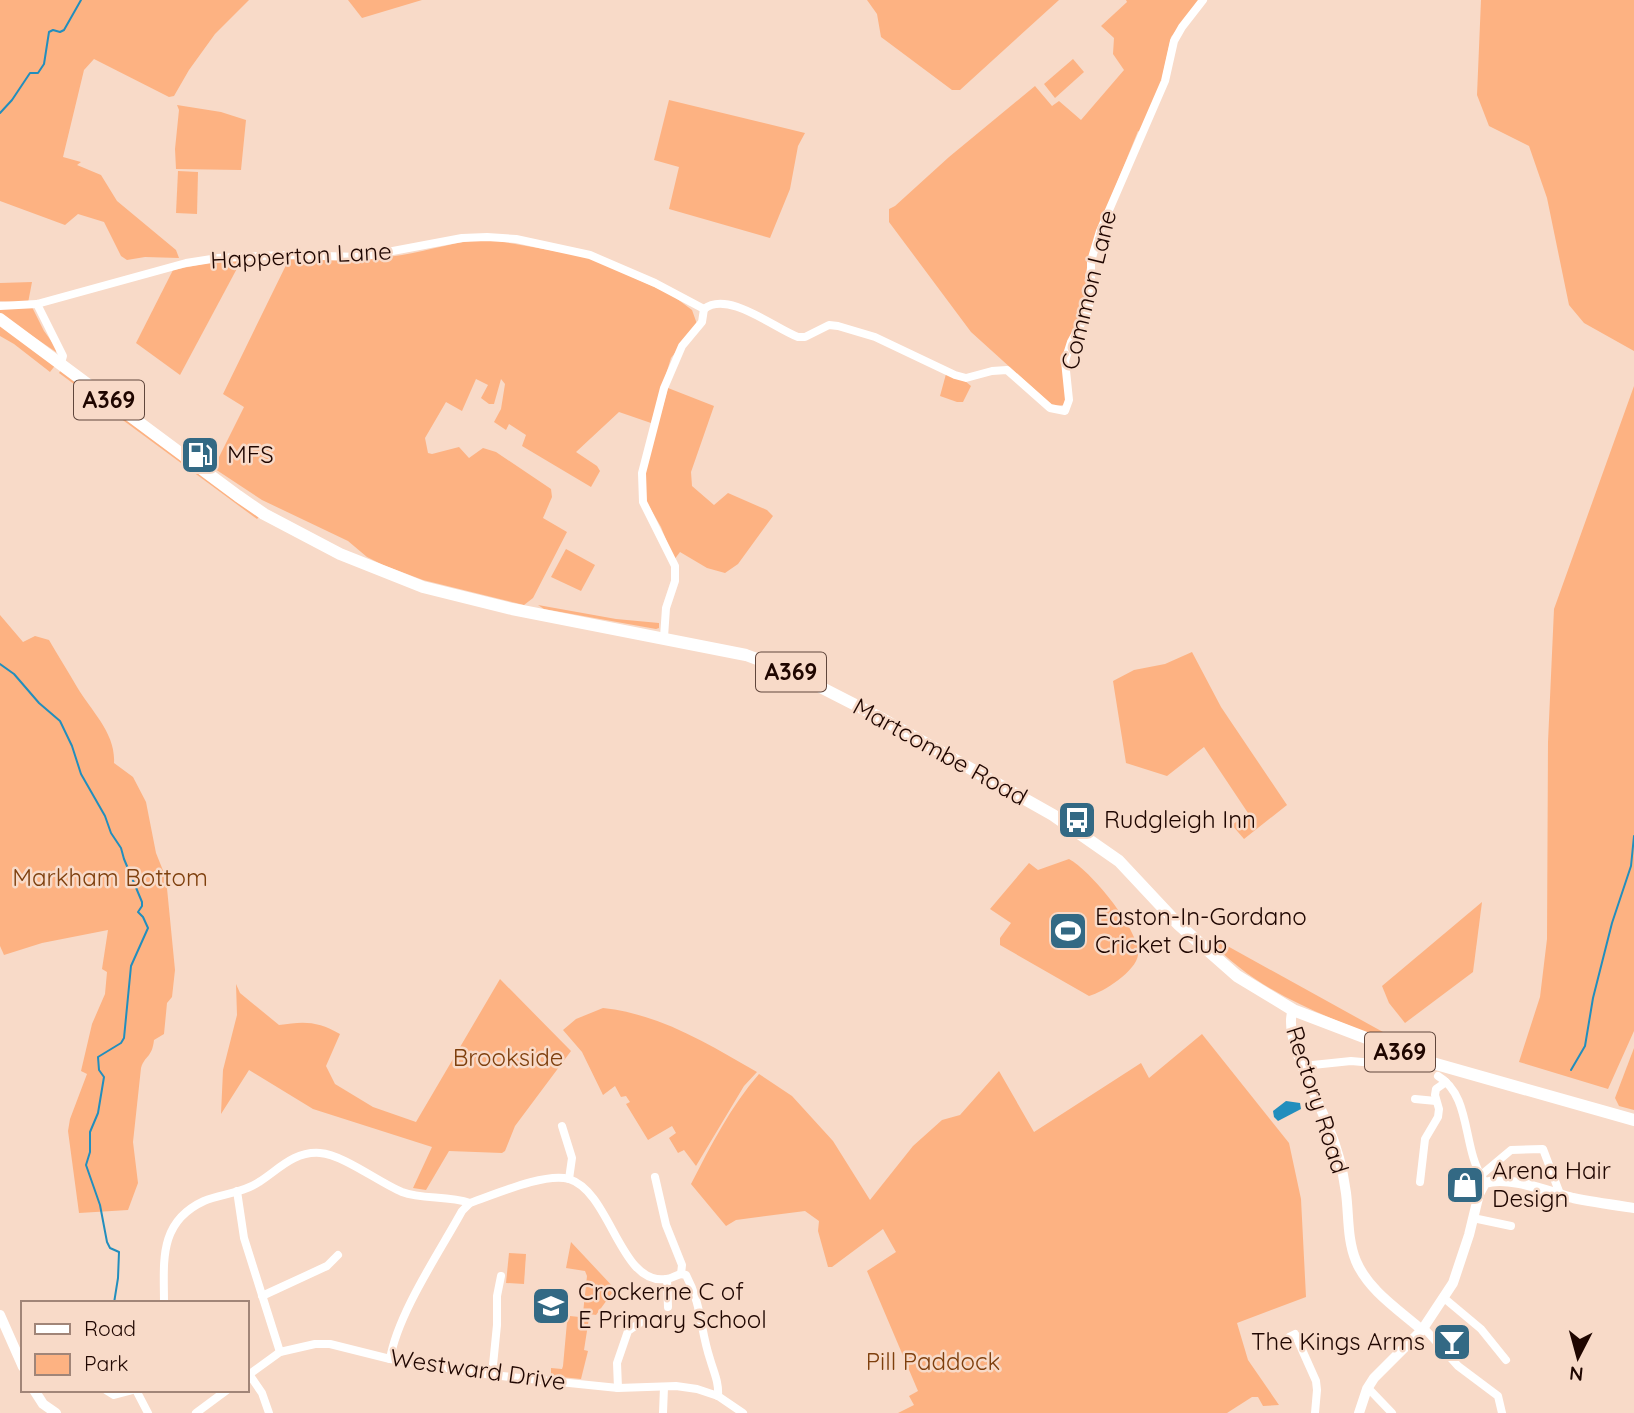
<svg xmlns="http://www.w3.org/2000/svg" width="1634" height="1413" font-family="Quicksand,sans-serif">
  <rect width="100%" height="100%" fill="#f8dac8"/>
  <g fill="#fdb282">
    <polygon points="0,0 249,0 215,34 189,70 174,96 169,97 94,59 84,70 63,157 81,162 77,165 101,175 117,201 176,250 179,258 145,257 127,260 121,256 104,222 78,214 65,225 0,201"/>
    <polygon points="348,0 422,0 362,18"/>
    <polygon points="867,0 1059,0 960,90 952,90 881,37 877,14"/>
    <polygon points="1126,0 1200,0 1171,37 1160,88 1140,132 1138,131 1097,232 1085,275 1087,299 1083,316 1063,359 1066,399 1064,405 1053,406 971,332 889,222 889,209 895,206 949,157 1035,86 1052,106 1059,101 1081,120 1124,70 1113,54 1114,38 1101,26 1127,2"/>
    <polygon points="1481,0 1634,0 1634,351 1584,323 1569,305 1547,198 1529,146 1489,126 1477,95"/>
    <polygon points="1073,59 1084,72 1055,98 1044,84"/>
    <polygon points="669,100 805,133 798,146 790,189 770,238 669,209 679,167 654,160"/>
    <polygon points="177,105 221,112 246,120 241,170 176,169 175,149 179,110"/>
    <polygon points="178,171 198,172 197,214 176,213"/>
    <path d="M487,239L589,257L672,295L692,310L697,324L671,358L651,423L619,412L576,452L597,466L600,471L591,487L522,446L526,435L509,424L506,430L494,422L501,409L505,384L501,379L494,404H489L481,398L488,385L476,379L462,411L446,402L425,438L428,453L432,454L459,447L469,458L483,448L496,452L551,489L552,497L543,518L567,532L533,598L524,605L423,580L383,565L367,557L348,541L262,500L215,469L218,459L244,407L223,394L289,259C327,261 364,261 402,255C431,250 458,241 487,239Z"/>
    <polygon points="241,261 180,375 136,343 173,270 208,263"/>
    <polygon points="32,282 28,303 0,301 0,283"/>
    <polygon points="32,307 44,331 57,349 56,352 0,314 0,308"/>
    <polygon points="0,322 57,363 50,372 14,344 0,336"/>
    <polygon points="62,368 259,517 257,519 246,511 59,373"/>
    <polygon points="946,374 965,381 971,386 963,402 957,402 940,396"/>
    <polygon points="1634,386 1634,1031 1608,1089 1519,1062 1540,997 1547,939 1548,742 1554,609"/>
    <polygon points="668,388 714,406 691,472 692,486 714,505 728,493 767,510 773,516 738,564 725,573 707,568 680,552 674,560 661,527 646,501 644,474"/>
    <polygon points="566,549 595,565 581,591 551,577"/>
    <polygon points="538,605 616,619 659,623 659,628 656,629 544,609"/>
    <path d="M0,615L23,642L35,636L49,640C58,656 68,671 77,687C91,711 116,733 114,763L133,777L146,802L156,853L166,878L175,970L172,997L167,1003L164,1034L154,1040C152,1058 145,1055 141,1068L133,1142L138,1183L128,1210L79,1213L68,1131L70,1119L87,1074L81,1071L92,1024L105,994L107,972L102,969L108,930L42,943L4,955L0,946Z"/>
    <polygon points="1192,652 1221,707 1287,805 1244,839 1232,825 1248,813 1204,747 1167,776 1126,763 1113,681 1134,670 1165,664"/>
    <path d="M1069,859C1090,870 1141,931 1138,955C1136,971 1104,992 1089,996L1000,945V938L1011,923L990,909L1029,863L1038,870Z"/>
    <polygon points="1482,902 1473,972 1405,1023 1389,1003 1382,986"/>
    <path d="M1213,938L1392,1037H1378C1317,1013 1253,989 1209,939Z"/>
    <path d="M500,979L571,1051L515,1126L505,1151L502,1153L449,1151L426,1190L413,1188L432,1147L313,1109L249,1070L221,1114L223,1070L237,1015L236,984L240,993L279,1025C304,1021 318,1021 340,1034L326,1066L335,1084L373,1107L416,1122Z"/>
    <path d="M603,1008C660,1014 708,1044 757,1072L744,1086L696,1166L684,1150L678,1153L669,1138L676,1133L672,1126L648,1140L626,1104L630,1102L626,1096L621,1097L615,1086L603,1095L582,1052L563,1030L576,1019Z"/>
    <path d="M1202,1034L1289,1143L1301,1199L1306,1297L1237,1323L1248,1360L1279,1405L1263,1406L1258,1397H1252L1227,1413H898L914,1405L909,1396L918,1391L867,1271L896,1252L883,1229L832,1267H828L818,1231L819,1221L805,1211L736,1220L726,1226L691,1184C711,1145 731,1106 759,1074L792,1096L833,1141L870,1200L913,1146L942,1120L960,1115L999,1071L1034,1132L1141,1063L1149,1078Z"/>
    <polygon points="1634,1048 1634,1110 1619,1106 1615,1098"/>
    <polygon points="571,1242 615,1289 596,1315 583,1313 587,1276 585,1271 566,1268"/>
    <polygon points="509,1253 526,1254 524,1284 506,1283"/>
    <polygon points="570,1316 589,1318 584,1350 588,1351 581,1379 551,1376 551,1368 562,1369 563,1366 567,1322"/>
  </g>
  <polygon fill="#228ebd" points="1286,1101 1300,1103 1301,1109 1278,1121 1274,1117 1273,1111"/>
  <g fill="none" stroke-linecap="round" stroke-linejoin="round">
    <g stroke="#228ebd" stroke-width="2">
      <polyline points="0,113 12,100 30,73 38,73 44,64 49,32 53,30 60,32 64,30 81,0"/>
      <polyline points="0,664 14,674 39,703 60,721 72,746 81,774 105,816 111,833 121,848 124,859 142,902 142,906 138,912 143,917 148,928 131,966 124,1038 121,1043 98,1057 99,1070 104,1077 98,1113 90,1132 90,1152 86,1165 100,1205 107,1242 110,1248 119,1252 118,1278 114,1303"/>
      <polyline points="1571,1070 1585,1046 1593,998 1612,923 1631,866 1634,836"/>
    </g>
    <g stroke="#fff" stroke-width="8">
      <polyline points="37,304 63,356 61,363"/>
      <polyline points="0,306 37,304 186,263 218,258 284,255 361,257 462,238 487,237 516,239 590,255 655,283 704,309"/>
      <path d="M704,309C728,290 774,328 798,337H805L829,325L838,326L875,337L955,375L966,378L992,371L1007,370L1050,408L1065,411L1069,400L1065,361L1071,342L1087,313L1091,298V261L1100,231L1165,81L1174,41L1182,27L1203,0"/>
      <polyline points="664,637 666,608 675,581 675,566 643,502 642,473 664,388 682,346 702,322 704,309"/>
      <polyline points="1303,1066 1351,1061 1396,1065"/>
      <path d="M1438,1076C1472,1096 1462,1148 1483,1179"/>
      <polyline points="1415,1099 1436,1101"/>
      <polyline points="562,1126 572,1158 569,1179"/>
      <polyline points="1480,1176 1511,1150 1543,1149 1560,1194"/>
      <polyline points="655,1177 666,1225 682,1265 681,1274"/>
      <polyline points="1420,1182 1425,1139 1438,1117 1439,1109 1435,1095 1436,1089 1446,1082"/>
      <polyline points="237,1191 244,1238 280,1352"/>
      <polyline points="1473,1218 1511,1226"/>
      <path d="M681,1274L686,1275C702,1305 700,1329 710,1359C714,1373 719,1382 718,1396"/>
      <polyline points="667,1279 668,1307"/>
      <polyline points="262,1296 327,1266 338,1255"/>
      <polyline points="1444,1298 1481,1329 1506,1360"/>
      <path d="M164,1303C164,1262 158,1222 204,1201C221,1194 243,1193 259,1182C278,1170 294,1151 320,1153C344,1155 378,1182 402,1192C423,1200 447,1195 470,1203"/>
      <polyline points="1424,1328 1458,1366 1498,1396 1502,1413"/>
      <polyline points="1289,1337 1295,1334 1316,1381 1317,1390 1315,1413"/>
      <path d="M390,1359C398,1313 439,1253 462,1211L470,1203C494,1195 545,1172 569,1179C611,1192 620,1286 666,1279C671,1279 676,1275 681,1274"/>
      <polyline points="249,1374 262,1393 269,1413"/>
      <polyline points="492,1375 497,1325 497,1296 501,1276"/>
      <polyline points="247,1376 280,1352 315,1344 330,1344 390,1359 492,1375 618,1388 676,1386 697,1389 718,1396 743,1413"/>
      <polyline points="618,1388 617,1363 628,1331 644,1320"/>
      <polyline points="1368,1388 1392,1413"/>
      <polyline points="106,1390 114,1395 133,1390"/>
      <polyline points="136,1390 148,1413"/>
      <polyline points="196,1413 227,1390"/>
      <polyline points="663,1413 664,1387"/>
    </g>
    <g stroke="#fff" stroke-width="10">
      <path d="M1293,1010C1282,1036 1318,1099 1328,1126C1337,1147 1343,1170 1346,1193C1349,1216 1347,1239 1356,1261C1368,1290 1399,1310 1422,1330"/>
      <polyline points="0,1315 23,1367"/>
      <polyline points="34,1390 43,1404 56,1413"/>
      <path d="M1359,1413L1367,1389L1374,1378L1422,1330L1453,1283L1469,1235L1479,1194L1485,1183C1509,1175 1549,1192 1573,1198C1593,1202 1614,1205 1634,1208"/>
    </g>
    <polyline stroke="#fff" stroke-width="12" points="0,319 238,496 264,514 340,554 423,587 512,609 746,655 789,671 877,716 1053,815 1119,861 1178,924 1237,976 1293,1010 1429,1062 1634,1120"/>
  </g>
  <defs>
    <symbol id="fuel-square" viewBox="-11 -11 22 22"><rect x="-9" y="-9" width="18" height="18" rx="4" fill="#336984" stroke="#f8dac8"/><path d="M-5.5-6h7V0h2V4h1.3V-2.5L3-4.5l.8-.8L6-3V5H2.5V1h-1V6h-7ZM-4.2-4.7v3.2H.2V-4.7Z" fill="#fff"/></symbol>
    <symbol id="bus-square" viewBox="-11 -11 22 22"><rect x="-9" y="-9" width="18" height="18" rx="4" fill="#336984" stroke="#f8dac8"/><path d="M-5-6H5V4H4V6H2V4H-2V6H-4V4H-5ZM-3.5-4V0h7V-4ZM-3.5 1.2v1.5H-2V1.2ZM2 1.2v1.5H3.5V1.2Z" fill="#fff"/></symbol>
    <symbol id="stadium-square" viewBox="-11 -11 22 22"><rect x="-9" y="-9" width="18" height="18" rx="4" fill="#336984" stroke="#f8dac8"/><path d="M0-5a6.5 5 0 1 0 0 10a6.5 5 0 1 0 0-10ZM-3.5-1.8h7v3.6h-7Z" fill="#fff"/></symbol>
    <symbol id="shop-square" viewBox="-11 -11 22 22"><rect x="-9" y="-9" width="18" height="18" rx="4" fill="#336984" stroke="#f8dac8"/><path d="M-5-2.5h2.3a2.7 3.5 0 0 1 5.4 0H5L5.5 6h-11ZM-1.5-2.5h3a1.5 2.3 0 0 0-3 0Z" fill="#fff"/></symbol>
    <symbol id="school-square" viewBox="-11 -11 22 22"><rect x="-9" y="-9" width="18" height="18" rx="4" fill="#336984" stroke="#f8dac8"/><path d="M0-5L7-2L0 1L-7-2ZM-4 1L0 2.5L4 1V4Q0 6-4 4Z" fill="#fff"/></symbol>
    <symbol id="bar-square" viewBox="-11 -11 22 22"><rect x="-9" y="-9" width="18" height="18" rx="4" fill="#336984" stroke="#f8dac8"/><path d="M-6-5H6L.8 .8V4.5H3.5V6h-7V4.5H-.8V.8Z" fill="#fff"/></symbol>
  </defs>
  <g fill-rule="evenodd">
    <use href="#fuel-square" x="178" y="433" width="44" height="44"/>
    <use href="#bus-square" x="1055" y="798" width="44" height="44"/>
    <use href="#stadium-square" x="1046" y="909" width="44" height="44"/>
    <use href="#shop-square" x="1443" y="1163" width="44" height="44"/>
    <use href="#school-square" x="529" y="1284" width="44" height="44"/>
    <use href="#bar-square" x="1430" y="1320" width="44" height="44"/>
  </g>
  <g text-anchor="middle" stroke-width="5" stroke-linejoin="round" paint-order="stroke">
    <g fill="#f8dac8" stroke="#60463c" stroke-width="2">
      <rect x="74" y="380.5" width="70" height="39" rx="5"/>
      <rect x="756" y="652.5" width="70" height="39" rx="5"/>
      <rect x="1365" y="1032.5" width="70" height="39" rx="5"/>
    </g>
    <g font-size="23" font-weight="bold" fill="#1f0600">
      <text x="109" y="408">A369</text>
      <text x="791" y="680">A369</text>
      <text x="1400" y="1060">A369</text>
    </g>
    <g font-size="24" fill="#1f0600" stroke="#f8dac8">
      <text transform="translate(301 256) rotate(-3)" y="8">Happerton Lane</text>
      <text transform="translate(1089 290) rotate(-76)" y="8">Common Lane</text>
      <text transform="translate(940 752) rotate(29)" y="8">Martcombe Road</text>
      <text transform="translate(1317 1100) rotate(72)" y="8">Rectory Road</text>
      <text transform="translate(478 1370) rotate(8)" y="8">Westward Drive</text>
    </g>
    <g font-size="24" fill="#1f0600" stroke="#f8dac8" text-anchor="start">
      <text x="227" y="463">MFS</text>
      <text x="1104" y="828">Rudgleigh Inn</text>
      <text x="1095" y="925">Easton-In-Gordano<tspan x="1095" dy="28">Cricket Club</tspan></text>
      <text x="1492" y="1179">Arena Hair<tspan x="1492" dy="28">Design</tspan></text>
      <text x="578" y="1300">Crockerne C of<tspan x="578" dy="28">E Primary School</tspan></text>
      <text x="1425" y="1350" text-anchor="end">The Kings Arms</text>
    </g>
    <g font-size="24" fill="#7e3f0d" stroke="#f8dac8">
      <text x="110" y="886">Markham Bottom</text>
      <text x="508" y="1066">Brookside</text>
      <text x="933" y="1370">Pill Paddock</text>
    </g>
  </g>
  <rect x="21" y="1301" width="228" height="91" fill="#f8dac8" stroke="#a18578" stroke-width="2"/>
  <rect x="35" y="1324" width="35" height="10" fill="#ffffff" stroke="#a18578" stroke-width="2"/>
  <text x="84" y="1336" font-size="21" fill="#1f0600">Road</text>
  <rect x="35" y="1354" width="35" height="21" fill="#fdb282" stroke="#a18578" stroke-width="2"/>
  <text x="84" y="1371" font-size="21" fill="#1f0600">Park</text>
  <g transform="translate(1578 1357) rotate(186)" stroke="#f8dac8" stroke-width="5" paint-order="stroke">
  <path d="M0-5L12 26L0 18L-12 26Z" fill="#1f0600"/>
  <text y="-10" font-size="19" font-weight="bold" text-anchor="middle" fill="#1f0600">N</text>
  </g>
</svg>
